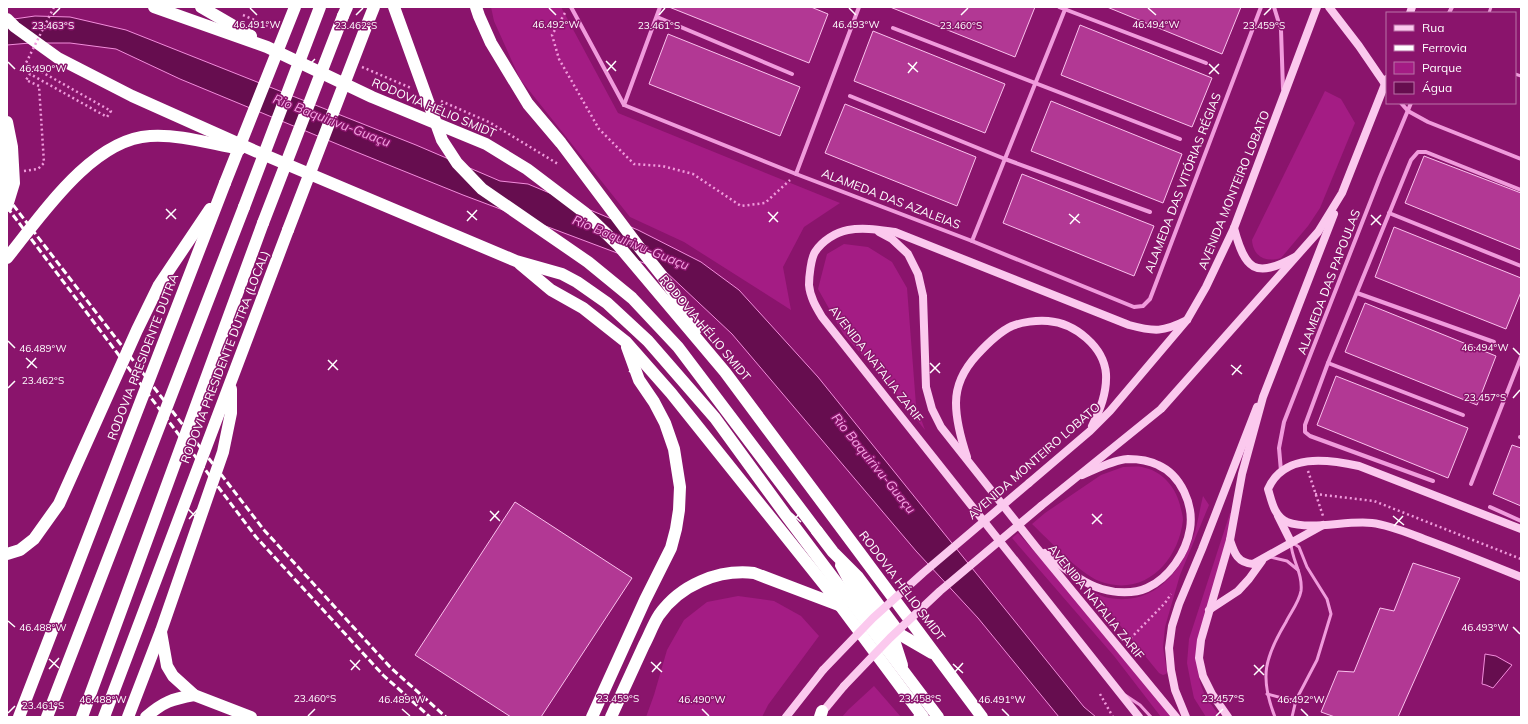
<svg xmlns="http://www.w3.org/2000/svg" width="1528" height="724" font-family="Mulish,sans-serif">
  <rect width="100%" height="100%" fill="#8a146c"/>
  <g fill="#a41c84">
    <polygon points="491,7 561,7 618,113 840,203 804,227 783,267 791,310 684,242 630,217 520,79 494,21"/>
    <path d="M1325,91L1341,99L1355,123L1320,208L1308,226L1281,258C1265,263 1253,256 1252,240Z"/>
    <polygon points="844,244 868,247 892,262 907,288 916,405 925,430 884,379 844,335 818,289 827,254"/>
    <path d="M1123,467C1129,467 1136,466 1142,467C1162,471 1175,486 1180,505C1181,510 1183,515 1183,520C1178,563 1143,598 1099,581C1079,573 1048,539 1032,524L1045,513L1101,475Z"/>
    <path d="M1203,496L1209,505L1180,575L1165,627L1163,647L1167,672L1166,674L1163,675L1159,673L1092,591C1098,594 1103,597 1109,598C1155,606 1182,571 1195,532C1198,521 1200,508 1203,496Z"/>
    <path d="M1230,513H1233L1197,661C1199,688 1204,696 1221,717H1206L1194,698L1191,684L1187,663L1189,639Z"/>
    <polygon points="1018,533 1049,568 1172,717 1161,717 1114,656 1012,538"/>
    <polygon points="738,596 774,601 801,616 819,636 768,705 762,717 646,717 654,695 667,650 684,620 707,602"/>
    <polygon points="874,686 901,717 842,717 848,710"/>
  </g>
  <g fill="#660d4f" stroke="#f38ddc">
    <polygon points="35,16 70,17 126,30 416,145 500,181 528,184 638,230 701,262 739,290 818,377 1084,707 1096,717 1059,717 978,618 916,551 732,334 665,271 463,195 354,151 180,79 116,49 70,43 30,43 7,45 7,20"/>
    <polygon points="1485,654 1496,656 1512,665 1493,688 1486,685 1482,684"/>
  </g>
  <g fill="#b23894" stroke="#fbc2ee">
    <polygon points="669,7 811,7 828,14 809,63"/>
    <polygon points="890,7 1035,7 1015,57"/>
    <polygon points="1107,7 1241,7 1222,54"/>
    <polygon points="1080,25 1212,78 1192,127 1061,75"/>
    <polygon points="873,31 1005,84 985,133 854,81"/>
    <polygon points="668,34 800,87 780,136 649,84"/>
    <polygon points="1051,101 1182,154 1163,203 1031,151"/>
    <polygon points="845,104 976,157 957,206 825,153"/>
    <polygon points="1424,156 1521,193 1521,250 1405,203"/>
    <polygon points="1022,174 1154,226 1134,276 1003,223"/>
    <polygon points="1394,227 1521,278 1521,292 1506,329 1375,277"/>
    <polygon points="1365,303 1496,356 1477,405 1345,352"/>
    <polygon points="1336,376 1468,428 1448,478 1317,425"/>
    <polygon points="1512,445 1521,448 1521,506 1493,494"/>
    <polygon points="515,502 632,578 541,717 511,717 415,655"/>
    <polygon points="1413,563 1460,578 1398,717 1335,717 1321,712 1338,671 1354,672 1380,608 1394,611"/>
  </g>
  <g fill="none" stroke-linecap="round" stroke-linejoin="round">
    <g stroke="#f09bdc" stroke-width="2.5" stroke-dasharray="2 3" stroke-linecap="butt">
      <polyline points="565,13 552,35 559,59 599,129 634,164 662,166 693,174 741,206 765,203 790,180"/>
      <polyline points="243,15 275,29"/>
      <polyline points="362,67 411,88"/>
      <polyline points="441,101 489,122 558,164"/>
      <polyline points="24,171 38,169 44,163 39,86"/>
      <polyline points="1308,471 1323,516"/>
      <polyline points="1315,494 1374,501 1521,559"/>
      <polyline points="1127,642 1165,603 1171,594"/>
      <polyline points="1100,694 1113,717"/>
    </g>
    <g stroke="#f09bdc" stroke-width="3">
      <polyline points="1489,13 1491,7"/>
      <polyline points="1515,74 1521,76"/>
      <polyline points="1270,557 1287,561 1298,570"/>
      <polyline points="1267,694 1286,699 1296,700"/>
      <polyline points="1125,695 1140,705 1151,717"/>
      <path d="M1275,717C1259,677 1265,657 1286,622C1291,612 1299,602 1301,591C1303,574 1292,560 1291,544"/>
      <polyline points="1292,717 1296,700 1317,660 1331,614 1327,599 1307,567 1299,547 1293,543"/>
    </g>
    <g stroke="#f09bdc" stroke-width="4">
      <polyline points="571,7 624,105"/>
      <polyline points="1059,7 1206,63"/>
      <polyline points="1274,7 1281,30 1283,89"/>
      <polyline points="1449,13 1452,7"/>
      <polyline points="657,17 792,74"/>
      <polyline points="893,28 1180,139"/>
      <polyline points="850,96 1005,159 1150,212"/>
      <polyline points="1401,103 1408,111 1428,122 1521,159"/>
      <polyline points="624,105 796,174 972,241 1134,307 1143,306 1150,299 1261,7"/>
      <polyline points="624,105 660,7"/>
      <polyline points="796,174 859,7"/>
      <polyline points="1389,213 1521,266"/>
      <polyline points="972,241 1066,7"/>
      <polyline points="1357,293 1494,342"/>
      <polyline points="1328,363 1463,415"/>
      <polyline points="1520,437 1521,437"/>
      <polyline points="1281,471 1279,448 1284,422 1380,177 1411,103"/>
      <polyline points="1433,481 1310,436 1305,432 1305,425 1328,363 1411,160 1418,152 1426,152 1521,190"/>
      <polyline points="1471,484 1521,357"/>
      <polyline points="1490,507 1521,521"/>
    </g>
    <g stroke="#fbc9ee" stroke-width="8">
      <polyline points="1329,7 1359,46 1385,84"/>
      <polyline points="1410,13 1412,7"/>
      <path d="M1234,228C1245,270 1255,279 1295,257"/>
      <polyline points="879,232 892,239 908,254 918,274 923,296 926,387 932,409 941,427 1036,547 1176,717"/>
      <path d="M967,457C961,439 956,422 956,403C956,385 965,368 977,355C987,344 999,332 1012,326C1022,322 1037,320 1048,321C1075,323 1104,347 1106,374C1107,393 1100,410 1092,426"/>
      <polyline points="1029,483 1090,431 1110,411 1187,320 1206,287 1234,228 1317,7"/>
      <polyline points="1041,506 1161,409 1318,232 1342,193 1387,79"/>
      <polyline points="1278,516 1291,542"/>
      <path d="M1521,529L1359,466C1327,459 1284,453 1268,489C1272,502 1274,516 1287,522C1312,531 1346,520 1372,523C1390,525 1408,533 1424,539C1457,551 1489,564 1521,577"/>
      <path d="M1230,540C1234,552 1237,563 1253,564L1323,525"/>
      <path d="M1045,553C1063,566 1081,583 1102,589C1115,593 1134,594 1147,588C1169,578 1186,553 1190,529C1194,505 1181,475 1158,465C1150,461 1138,459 1128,459C1113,460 1096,469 1082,475"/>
      <polyline points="1209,610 1238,591 1249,579 1262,561"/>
      <polyline points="820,715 844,686"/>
      <polyline points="786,717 823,670"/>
      <path d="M1139,717L822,317C816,307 810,297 809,285C809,277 811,258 815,252C822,241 836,232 848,230C864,227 880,230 895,232L1129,325C1155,332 1163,332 1187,320"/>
      <polyline points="1186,717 1175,690 1171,670 1169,648 1172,626 1179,604 1202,549 1257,407"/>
      <polyline points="1228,717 1212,694 1203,676 1199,658 1201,640 1230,540 1242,474 1263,397 1334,214"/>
    </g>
    <g stroke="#fff" stroke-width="12">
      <polyline points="154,7 267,47 372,97 486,144 527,169 585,213 618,245 725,372 982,717"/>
      <polyline points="201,7 251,36"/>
      <polyline points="476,7 479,16 491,43 528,104 561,143 639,247 662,276 697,328"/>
      <polyline points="343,16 347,7"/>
      <polyline points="7,19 15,27 58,58 132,96 255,151 516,261 562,274 577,282 607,303 648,341 715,418 785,514 938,717"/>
      <polyline points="366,27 374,7"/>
      <polyline points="7,122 12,147 14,183 7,206"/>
      <path d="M7,258C41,216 92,139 150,136C180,134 211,144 240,149"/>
      <polyline points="520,264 551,290 583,308 626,342 671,393 827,588 923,717"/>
      <polyline points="817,531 833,552 858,577 901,635 932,653"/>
      <polyline points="7,554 20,550 34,539 59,504 137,330 159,285 210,209"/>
      <polyline points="841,565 851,584 894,640 902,665"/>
      <polyline points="161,632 167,666 173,676 194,695 251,717"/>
      <polyline points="19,717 225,183"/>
      <polyline points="47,717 244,207"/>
      <polyline points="82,717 263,223"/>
      <polyline points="104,717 288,230"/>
      <polyline points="128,717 161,631 223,452 231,413 231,389"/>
      <path d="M146,717C163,702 172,699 194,695"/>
      <polyline points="592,717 645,600 671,548 676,529 679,510 680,487 674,449 665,423 654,402 639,380 627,347"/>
      <path d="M611,717C622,693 633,669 644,645C649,636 653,624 659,615C680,585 718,569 754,573L841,606"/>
      <polyline points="820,717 822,711"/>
    </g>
    <g stroke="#fff" stroke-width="3" stroke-dasharray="7 3" stroke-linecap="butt">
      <polyline points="7,197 264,530 391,668 446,717"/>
      <polyline points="7,207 256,537 383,675 430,717"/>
    </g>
    <polyline stroke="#f09bdc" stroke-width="2.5" stroke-dasharray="2 3" stroke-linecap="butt" points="39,86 26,80 30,74 107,117 111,111 26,63 54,7"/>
    <g stroke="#fbc9ee" stroke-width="8">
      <polyline points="823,670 873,618 923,573 1029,483"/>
      <polyline points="844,686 890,638 940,591 1041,506"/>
    </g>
    <g stroke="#fff" stroke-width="12">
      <polyline points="394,7 442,140 457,163 482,189 588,262 632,298 678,347 817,531"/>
      <polyline points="225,183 295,7"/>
      <polyline points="244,207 320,7"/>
      <polyline points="263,223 343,16"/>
      <polyline points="288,230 366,27"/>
    </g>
  </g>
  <path fill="none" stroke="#fff" stroke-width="1.5" d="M250,8L257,15M549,8L556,15M849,8L856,15M1148,8L1156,15M53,15L60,8M356,15L363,8M659,15L665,8M961,15L968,8M1264,15L1271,8M305,60L315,69M606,61L616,71M8,62L15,69M908,63L918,72M1209,64L1219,74M305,69L315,59M607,71L616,61M908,73L917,62M1209,74L1219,64M166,209L176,219M467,211L477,220M768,212L778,222M1069,214L1080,223M1371,215L1381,225M166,219L176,209M467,221L477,210M769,222L778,212M1070,224L1079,214M1371,225L1381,215M8,341L15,348M1513,348L1520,355M26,358L37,368M328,360L338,370M629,362L639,371M930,363L940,373M1231,365L1242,374M27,368L36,358M328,370L337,360M629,372L639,361M930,373L940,363M1232,375L1241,365M8,388L15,381M1513,398L1520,390M188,509L198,519M490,511L500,521M791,513L801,522M1092,514L1102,524M1393,516L1404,525M189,519L198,509M490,521L499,511M791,523L801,512M1092,524L1102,514M1394,526L1403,516M8,621L15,627M1513,627L1520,634M49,659L59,668M350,660L360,670M651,662L662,672M953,664L963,673M1254,665L1264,675M49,669L59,658M351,670L360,660M652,672L661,662M953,674L963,663M1254,675L1264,665M103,709L110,716M402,709L410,716M702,709L709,716M1002,709L1009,716M1301,709L1308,716M8,713L15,706M308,716L315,709M611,716L618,709M914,716L920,709M1216,716L1223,709"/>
  <g text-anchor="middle" stroke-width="3" stroke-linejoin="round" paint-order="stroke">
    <g font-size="12" fill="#fff" stroke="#8a146c">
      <text transform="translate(434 108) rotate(23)" y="4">RODOVIA HÉLIO SMIDT</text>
      <text transform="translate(1183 183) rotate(-69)" y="4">ALAMEDA DAS VITÓRIAS RÉGIAS</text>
      <text transform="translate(1234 190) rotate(-68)" y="4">AVENIDA MONTEIRO LOBATO</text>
      <text transform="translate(891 199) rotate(21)" y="4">ALAMEDA DAS AZALEIAS</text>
      <text transform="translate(1329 282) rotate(-69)" y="4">ALAMEDA DAS PAPOULAS</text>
      <text transform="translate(705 328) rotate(50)" y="4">RODOVIA HÉLIO SMIDT</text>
      <text transform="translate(143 357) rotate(-69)" y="4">RODOVIA PRESIDENTE DUTRA</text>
      <text transform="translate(225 357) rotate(-69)" y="4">RODOVIA PRESIDENTE DUTRA (LOCAL)</text>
      <text transform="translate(876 364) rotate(52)" y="4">AVENIDA NATALIA ZARIF</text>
      <text transform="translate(1034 461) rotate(-41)" y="4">AVENIDA MONTEIRO LOBATO</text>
      <text transform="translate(902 586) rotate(53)" y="4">RODOVIA HÉLIO SMIDT</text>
      <text transform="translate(1096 602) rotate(51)" y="4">AVENIDA NATALIA ZARIF</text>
    </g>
    <g font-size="13" font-style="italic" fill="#f7a7e5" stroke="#8a146c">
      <text transform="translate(332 120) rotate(21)" y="5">Rio Baquirivu-Guaçu</text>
      <text transform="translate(631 242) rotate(22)" y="5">Rio Baquirivu-Guaçu</text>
      <text transform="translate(874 463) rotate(51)" y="5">Rio Baquirivu-Guaçu</text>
    </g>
  </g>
  <g font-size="10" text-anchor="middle" fill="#fff" stroke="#8a146c" stroke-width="3" stroke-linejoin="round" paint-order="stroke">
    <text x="856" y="28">46.493°W</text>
    <text x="1156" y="28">46.494°W</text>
    <text x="257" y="28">46.491°W</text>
    <text x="556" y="28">46.492°W</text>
    <text x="53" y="29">23.463°S</text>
    <text x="356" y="29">23.462°S</text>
    <text x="659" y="29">23.461°S</text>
    <text x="961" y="29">23.460°S</text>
    <text x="1264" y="29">23.459°S</text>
    <text x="43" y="72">46.490°W</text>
    <text x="1485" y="351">46.494°W</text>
    <text x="43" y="352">46.489°W</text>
    <text x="43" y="384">23.462°S</text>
    <text x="1485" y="401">23.457°S</text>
    <text x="1485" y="631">46.493°W</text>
    <text x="43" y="631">46.488°W</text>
    <text x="315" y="702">23.460°S</text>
    <text x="618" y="702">23.459°S</text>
    <text x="920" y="702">23.458°S</text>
    <text x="1223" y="702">23.457°S</text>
    <text x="103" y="703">46.488°W</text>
    <text x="402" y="703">46.489°W</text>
    <text x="702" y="703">46.490°W</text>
    <text x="1002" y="703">46.491°W</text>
    <text x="1301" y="703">46.492°W</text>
    <text x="43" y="709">23.461°S</text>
  </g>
  <rect width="1528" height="724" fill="none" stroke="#ffffff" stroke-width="16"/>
  <rect x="1386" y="12" width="130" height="92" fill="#8a146c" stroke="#b972a7"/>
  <rect x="1394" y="25" width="20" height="6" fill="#fbc9ee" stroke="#b972a7"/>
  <text x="1422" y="32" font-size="12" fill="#ffffff">Rua</text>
  <rect x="1394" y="45" width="20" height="6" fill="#ffffff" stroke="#b972a7"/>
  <text x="1422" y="52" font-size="12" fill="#ffffff">Ferrovia</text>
  <rect x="1394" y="62" width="20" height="12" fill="#a41c84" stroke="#b972a7"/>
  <text x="1422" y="72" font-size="12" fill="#ffffff">Parque</text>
  <rect x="1394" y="82" width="20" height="12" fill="#660d4f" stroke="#b972a7"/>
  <text x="1422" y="92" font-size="12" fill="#ffffff">Água</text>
</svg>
